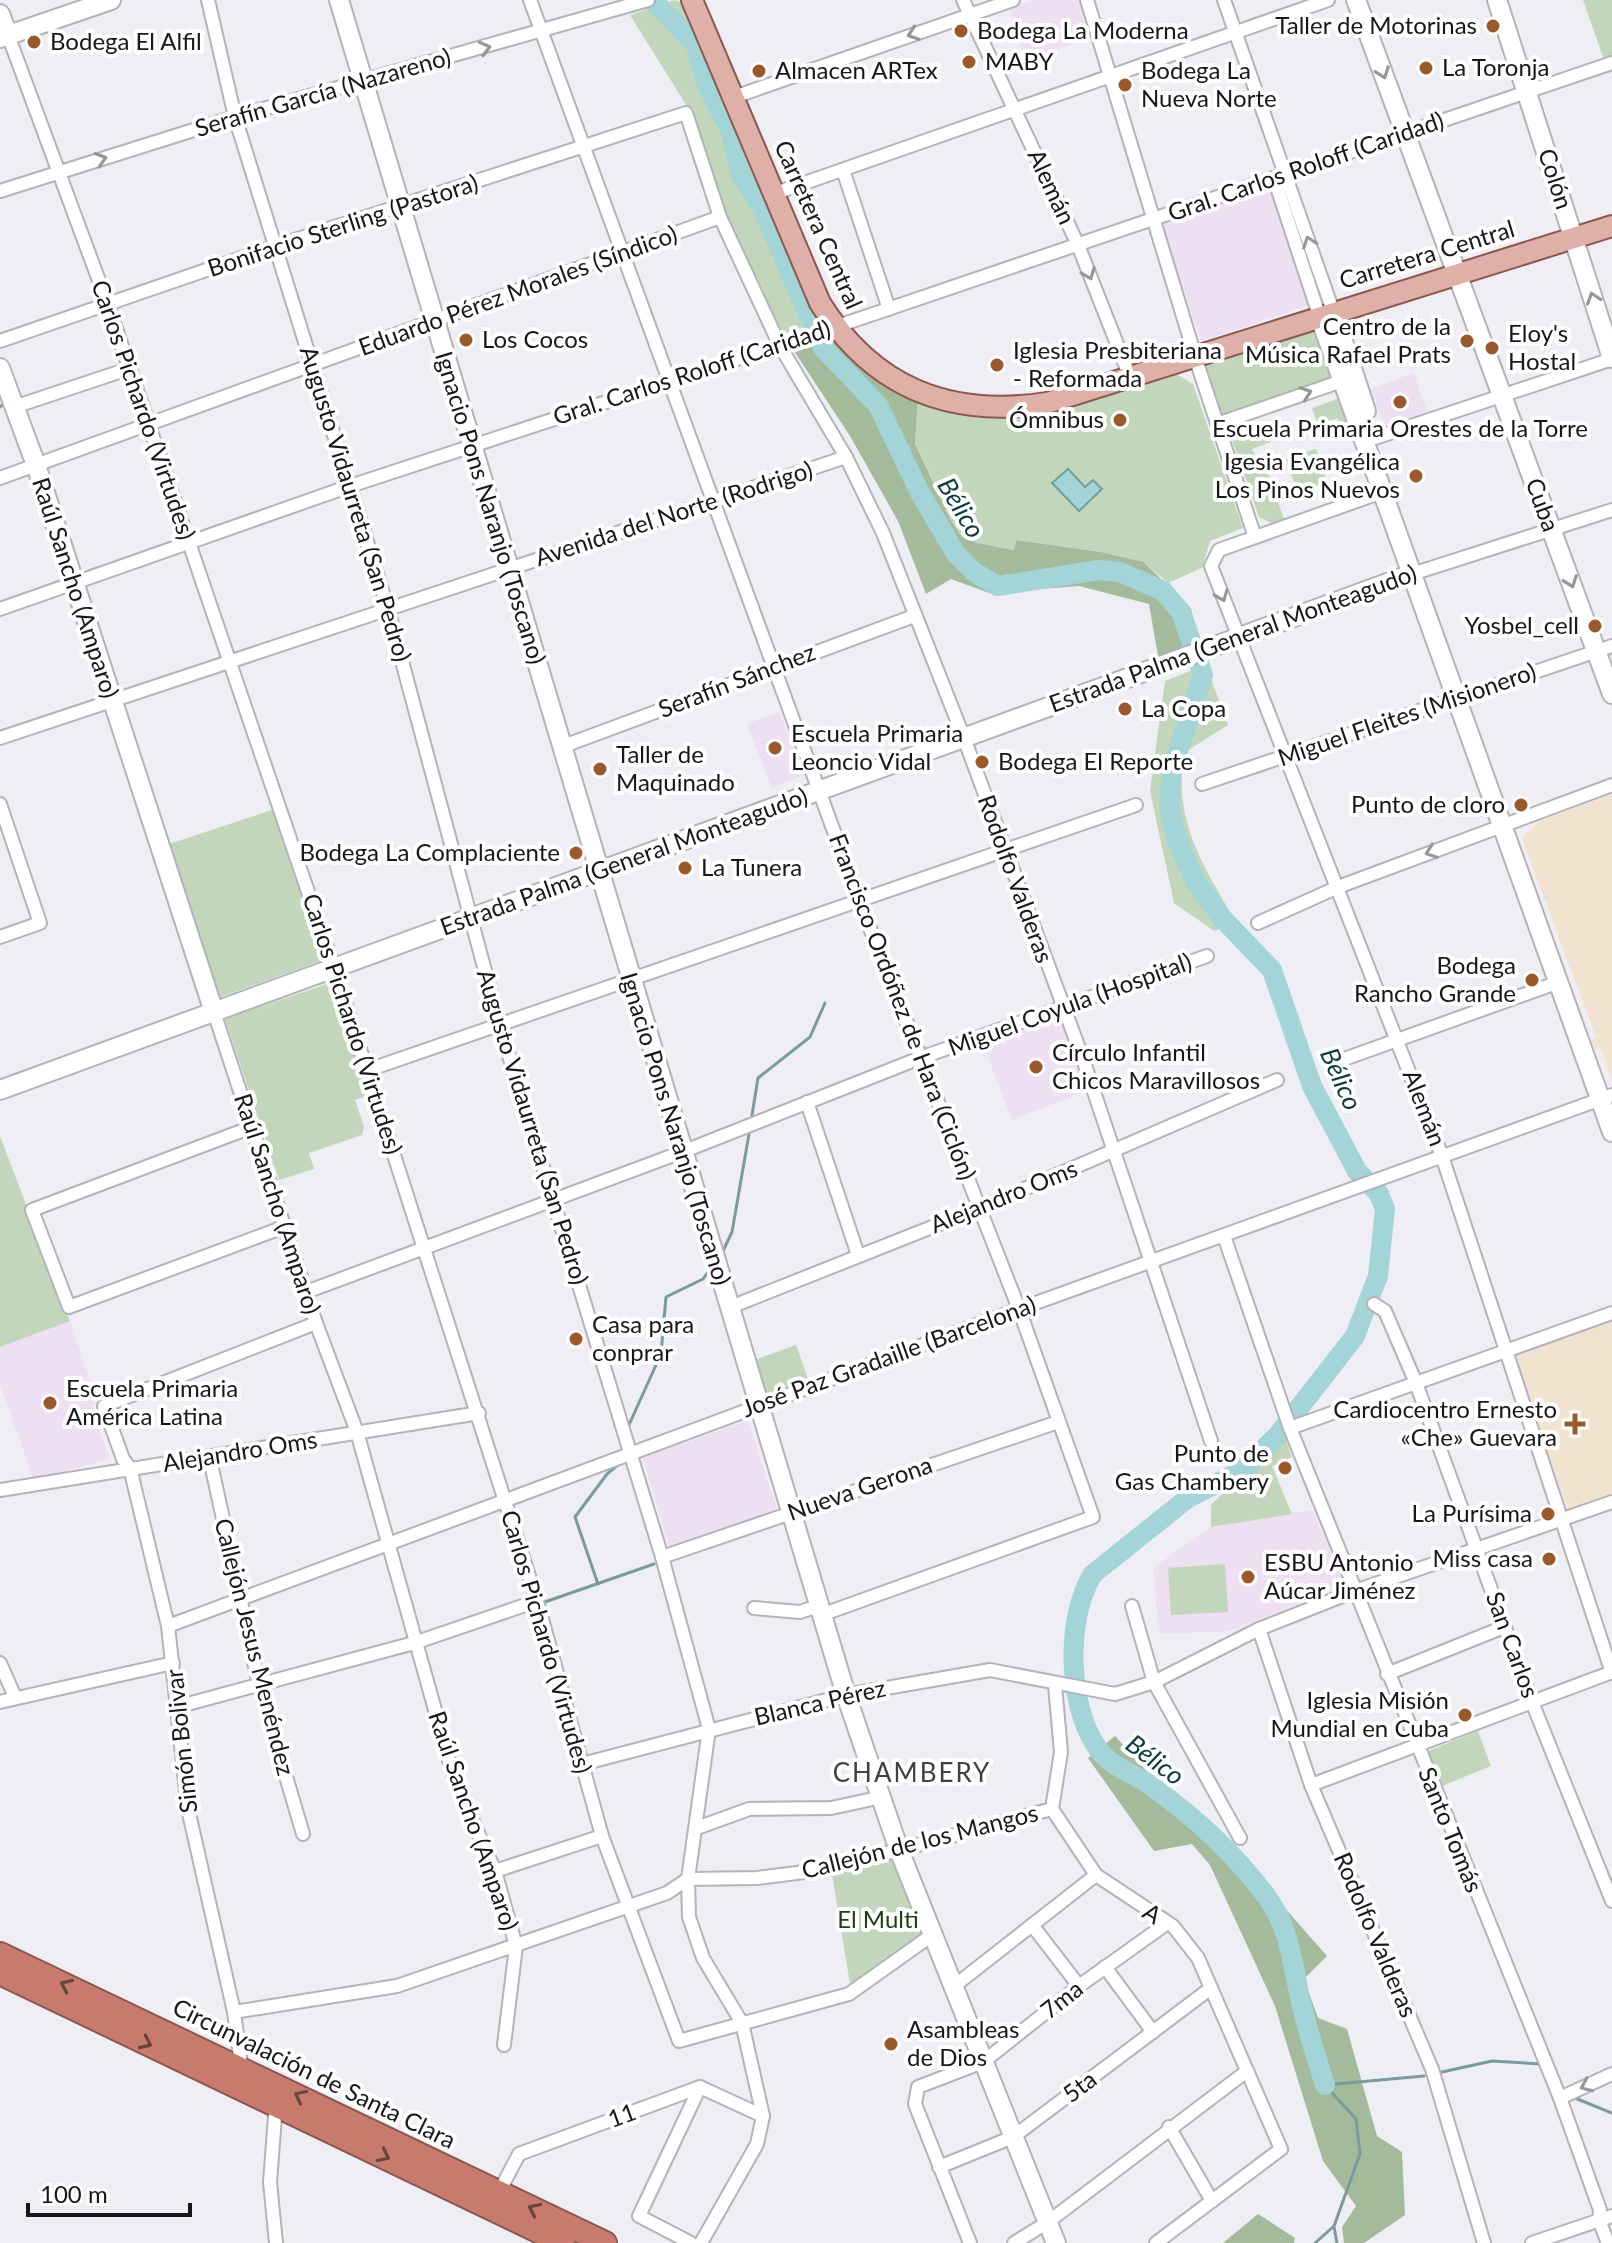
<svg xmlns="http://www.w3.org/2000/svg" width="1612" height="2243" font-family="Lato,sans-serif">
  <rect width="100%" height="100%" fill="#eeeef4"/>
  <g fill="#eedff2">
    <polygon points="1032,0 1079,0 1091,38 1025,59 1009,7"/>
    <polygon points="1269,188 1310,305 1201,341 1161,223"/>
    <polygon points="1414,373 1429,416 1386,431 1371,389"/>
    <polygon points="779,712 804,775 772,788 747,724"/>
    <polygon points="1060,1015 1089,1090 1012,1120 983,1044"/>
    <polygon points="70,1321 96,1399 92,1413 110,1458 34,1481 0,1384 0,1347"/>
    <polygon points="748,1420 777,1510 669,1546 643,1458"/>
    <polygon points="1312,1510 1346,1585 1229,1631 1159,1634 1153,1568 1211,1527"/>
  </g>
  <g fill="#f1e3d0">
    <polygon points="1612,794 1612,1080 1601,1049 1595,1050 1591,1040 1596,1037 1522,838 1540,821"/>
    <polygon points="1612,1321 1612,1493 1568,1509 1514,1355"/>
  </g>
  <g fill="#c2d6bb">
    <polygon points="674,0 688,4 823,320 783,334 726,218 690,111 630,15"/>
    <polygon points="1583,0 1612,0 1612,60 1605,63"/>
    <polygon points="1316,320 1335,377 1221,417 1201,362"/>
    <polygon points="1171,371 1193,384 1243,528 1210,541 1202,568 1168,583 1144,562 1101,552 1016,540 1015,550 977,543 961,536 950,519 915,442 918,399 989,414"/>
    <polygon points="1340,398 1351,430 1343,433 1337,418 1318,425 1312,408"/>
    <polygon points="1265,425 1271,442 1252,449 1258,464 1264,462 1284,519 1271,523 1259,517 1231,437"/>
    <polygon points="1316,449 1327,482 1298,493 1286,459 1295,456 1298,463 1305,464 1306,452"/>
    <path d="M1206,665L1228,725L1185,752C1171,818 1204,867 1236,922L1214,931L1174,903L1150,791L1165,681Z"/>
    <polygon points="272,810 323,960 218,998 166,845"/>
    <polygon points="330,983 368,1095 355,1100 364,1127 362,1135 309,1153 314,1169 279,1180 225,1019"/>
    <polygon points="0,1136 70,1321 0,1347"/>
    <polygon points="796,1345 808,1379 761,1396 749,1362"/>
    <polygon points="1283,1433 1292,1457 1272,1466 1292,1514 1211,1527 1211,1505"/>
    <polygon points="1225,1564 1228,1612 1171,1615 1168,1568"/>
    <polygon points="1478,1731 1491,1766 1442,1786 1428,1751"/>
    <polygon points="895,1857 924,1935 850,1984 832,1874"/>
  </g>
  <g fill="#a4bb9b">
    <polygon points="832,333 918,399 915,443 950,519 961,536 977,543 1014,550 1016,540 1101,552 1144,562 1191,609 1198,643 1158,656 1149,604 1079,586 989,593 951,579 926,594 898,521 850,436 792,348"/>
    <polygon points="1115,1736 1164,1790 1217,1831 1327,1956 1304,1979 1318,2018 1347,2029 1377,2136 1402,2152 1405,2215 1364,2243 1344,2243 1342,2227 1356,2206 1323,2161 1275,2006 1210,1865 1192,1844 1154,1851 1088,1758"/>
    <polygon points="1258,2214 1295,2238 1294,2243 1223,2243"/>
  </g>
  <polygon fill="#a3d4d8" stroke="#799b9f" stroke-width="2" points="1068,469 1085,487 1093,480 1102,489 1079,511 1052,483"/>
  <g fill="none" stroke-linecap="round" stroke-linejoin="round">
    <g stroke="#799b9f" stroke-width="3">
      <polyline points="0,407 2,405"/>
      <polyline points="752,1115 758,1078 810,1037 825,1003"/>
      <polyline points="722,1253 732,1232 749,1134"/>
      <polyline points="628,1427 661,1354 666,1297 703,1279 708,1272"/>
      <polyline points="598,1584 575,1517 607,1474 619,1464"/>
      <polyline points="542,1603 654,1564"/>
      <polyline points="1442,2072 1492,2061 1541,2064"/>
      <polyline points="1325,2085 1424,2076"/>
      <polyline points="1575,2098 1612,2113"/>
      <polyline points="1334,2227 1337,2243"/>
      <polyline points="1315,2243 1334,2226 1360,2154 1356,2119 1325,2085"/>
    </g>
    <path stroke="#a3d4d8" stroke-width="20" d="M653,0L696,45L707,85L731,132L741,175L764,212L823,348L878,405L920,493L956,554L974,572L998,586L1099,570L1120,572L1163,591L1181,612L1203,675L1172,769L1169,804L1176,838L1196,882L1222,918L1272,970L1312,1086L1357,1171L1379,1194L1385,1209L1378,1276L1355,1336L1278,1435L1241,1471L1188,1498L1093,1574C1064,1618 1067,1719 1105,1757C1116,1768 1134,1774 1147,1783C1194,1816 1235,1853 1269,1900C1289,1928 1293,1965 1300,1998C1306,2027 1316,2056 1325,2085"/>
    <defs>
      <g id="street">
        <polyline points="208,0 235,117 388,609 499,1023 662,1557 709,1729 688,1879 689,1917 703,1958 742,2023 763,2116 757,2144 701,2243"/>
        <polyline points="530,0 859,900 1019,1309 1093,1517 821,1615"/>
        <polyline points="963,0 1078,245 1130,377"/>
        <polyline points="1087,0 1199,369 1255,537"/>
        <polyline points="1224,0 1333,311"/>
        <polyline points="8,35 108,305 334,968 537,1601 602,1836 679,2041 849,1994 932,1935"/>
        <polyline points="734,97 1013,0"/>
        <polyline points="843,170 889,309"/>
        <polyline points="1274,178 1319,315"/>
        <polyline points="0,191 235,117 648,0"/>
        <polyline points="773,194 1328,0"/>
        <polyline points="0,341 276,246 686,113 720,217 780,346 846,457 883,533 964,738 1083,1059 1211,1441"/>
        <polyline points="14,407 128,369"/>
        <polyline points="1217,424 1342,381"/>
        <polyline points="1375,438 1612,359"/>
        <polyline points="0,478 720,217"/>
        <polyline points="1382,492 1219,550 1211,566 1442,1156 1612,1673"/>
        <polyline points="1412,574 1612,510"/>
        <polyline points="0,609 350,486 835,327 1612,63"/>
        <polyline points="0,738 846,457"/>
        <polyline points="561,747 914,616"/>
        <polyline points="1202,784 1612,646"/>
        <polyline points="0,804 40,923 0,937"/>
        <polyline points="1258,923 1338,887 1612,785"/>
        <polyline points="214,1012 316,1323 357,1432 455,1781 495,1871 516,1946 504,2045"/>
        <polyline points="1347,1058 1559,982"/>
        <polyline points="368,1070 1136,805"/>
        <polyline points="807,1102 858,1255"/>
        <polyline points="252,1127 32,1210 69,1307 284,1227"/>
        <polyline points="1224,1236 1290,1428 1560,2098 1600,2210 1599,2220 1608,2243"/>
        <polyline points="306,1292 682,1152 920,1058 1207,956"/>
        <polyline points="1374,1304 1385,1311 1416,1383 1532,1702 1612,1901"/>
        <polyline points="728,1308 980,1208 1277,1080"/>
        <polyline points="1290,1428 1612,1313"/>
        <polyline points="210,1459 259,1685 303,1834"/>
        <polyline points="0,1490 479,1413"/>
        <polyline points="662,1557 1058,1422"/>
        <polyline points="1132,1606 1154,1682 1240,1838"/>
        <polyline points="754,1608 800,1612 818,1606"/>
        <polyline points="168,1626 1019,1309 1612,1095"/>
        <polyline points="1259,1629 1311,1785 1432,2069 1484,2243"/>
        <polyline points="0,1663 15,1697"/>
        <polyline points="1387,1674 1504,1627"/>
        <polyline points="1055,1685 1061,1752 1052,1809 1096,1875 1173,1926 1198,1958 1281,2149 1156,2243"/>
        <polyline points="0,1702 173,1663"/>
        <polyline points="180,1706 414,1643 537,1601"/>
        <polyline points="582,1764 846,1695 990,1670 1115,1694 1154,1682 1259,1629 1355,1591 1612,1502"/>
        <polyline points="1311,1785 1612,1672"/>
        <polyline points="697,1828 749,1809 831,1808 882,1797"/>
        <polyline points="495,1871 602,1836"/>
        <polyline points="1032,1925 1079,1986"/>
        <polyline points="1105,1967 1153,2032"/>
        <polyline points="953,1987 1096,1875"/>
        <polyline points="234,2012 397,1986 667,1893 688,1879 757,1878 828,1869 1052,1809"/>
        <polyline points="242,2072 234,2012 188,1809 168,1626 130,1468 123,1459 104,1406 316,1323"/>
        <polyline points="1560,2098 1612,2074"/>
        <polyline points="1169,2127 1212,2201"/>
        <polyline points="939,2167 1013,2137 1211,1988"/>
        <polyline points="499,2192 519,2154 700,2087 763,2116"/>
        <polyline points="276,2243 270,2182 276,2104"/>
        <polyline points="691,2243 639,2216 700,2087"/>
        <polyline points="970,2243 915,2104 918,2087 983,2062 1079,1986 1166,1924"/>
        <polyline points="1014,2243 1048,2222 1247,2071"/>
        <polyline points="1532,2243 1612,2216"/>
      </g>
      <g id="secondary">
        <polyline points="339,0 846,1695 899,1850 1056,2243"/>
        <polyline points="1356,0 1612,694"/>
        <polyline points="1497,0 1612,358"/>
        <polyline points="0,14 8,35"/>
        <polyline points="0,38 111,0"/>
        <polyline points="1333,311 1366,411"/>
        <polyline points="1319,315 1612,1132"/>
        <polyline points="0,368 36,465 214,1012"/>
        <polyline points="0,1090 1412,574"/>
      </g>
      <path id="primary" d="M692,0L820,303C873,388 949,418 1047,403L1612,226"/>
      <g id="highway">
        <polyline points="0,1954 605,2243"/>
        <polyline points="0,1973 563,2243"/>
      </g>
    </defs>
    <use href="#street" stroke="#b3b3b8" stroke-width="16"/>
    <use href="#secondary" stroke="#b3b3b8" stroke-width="22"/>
    <use href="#primary" stroke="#8a584f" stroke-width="24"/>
    <use href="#highway" stroke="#8a584f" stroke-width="26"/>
    <use href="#street" stroke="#fff" stroke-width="12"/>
    <use href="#secondary" stroke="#fff" stroke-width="18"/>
    <use href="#primary" stroke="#deb0a7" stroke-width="20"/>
    <use href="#highway" stroke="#c87b6c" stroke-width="22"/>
  </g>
  <defs><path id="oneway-chevron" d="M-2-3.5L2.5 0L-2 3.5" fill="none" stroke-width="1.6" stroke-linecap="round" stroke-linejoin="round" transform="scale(2)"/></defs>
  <g stroke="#979798">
    <use href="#oneway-chevron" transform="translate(913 34) rotate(161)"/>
    <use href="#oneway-chevron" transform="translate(485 48) rotate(-15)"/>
    <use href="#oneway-chevron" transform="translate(1383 73) rotate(70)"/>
    <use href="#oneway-chevron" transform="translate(101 159) rotate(-17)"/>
    <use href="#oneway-chevron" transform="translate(1309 242) rotate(-109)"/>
    <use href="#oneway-chevron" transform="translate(1089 274) rotate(69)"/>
    <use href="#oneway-chevron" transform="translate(1593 298) rotate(-108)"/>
    <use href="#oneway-chevron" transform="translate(1306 393) rotate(-19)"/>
    <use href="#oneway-chevron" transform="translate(1571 582) rotate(70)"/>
    <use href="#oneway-chevron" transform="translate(1222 596) rotate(68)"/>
    <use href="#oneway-chevron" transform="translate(1431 852) rotate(160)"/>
    <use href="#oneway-chevron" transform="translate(1586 2086) rotate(156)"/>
  </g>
  <g stroke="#67443e">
    <use href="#oneway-chevron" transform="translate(66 1985) rotate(-155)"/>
    <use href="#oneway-chevron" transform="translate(146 2043) rotate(25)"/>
    <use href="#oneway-chevron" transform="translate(300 2096) rotate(-154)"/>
    <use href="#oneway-chevron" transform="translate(384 2156) rotate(26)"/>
    <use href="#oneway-chevron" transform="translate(534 2209) rotate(-154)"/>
  </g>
  <g fill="#9b5828" stroke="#fff" stroke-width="3">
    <circle cx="1493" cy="26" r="8"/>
    <circle cx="961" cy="31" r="8"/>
    <circle cx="34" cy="42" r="8"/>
    <circle cx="969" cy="62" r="8"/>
    <circle cx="1426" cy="68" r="8"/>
    <circle cx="759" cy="71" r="8"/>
    <circle cx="1125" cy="85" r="8"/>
    <circle cx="466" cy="340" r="8"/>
    <circle cx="1467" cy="341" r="8"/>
    <circle cx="1492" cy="348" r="8"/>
    <circle cx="997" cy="365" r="8"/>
    <circle cx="1400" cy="402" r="8"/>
    <circle cx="1120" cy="420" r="8"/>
    <circle cx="1416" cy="476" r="8"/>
    <circle cx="1595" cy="626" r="8"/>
    <circle cx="1125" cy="709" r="8"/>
    <circle cx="775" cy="748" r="8"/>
    <circle cx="982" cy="762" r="8"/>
    <circle cx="600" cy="769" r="8"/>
    <circle cx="1521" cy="805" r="8"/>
    <circle cx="576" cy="853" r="8"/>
    <circle cx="685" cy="868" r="8"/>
    <circle cx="1532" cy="980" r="8"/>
    <circle cx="1036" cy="1067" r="8"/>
    <circle cx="576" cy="1339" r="8"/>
    <circle cx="50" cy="1403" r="8"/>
    <path d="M1571 1412h8v8h8v8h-8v8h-8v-8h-8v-8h8z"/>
    <circle cx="1285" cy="1468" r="8"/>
    <circle cx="1548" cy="1514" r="8"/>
    <circle cx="1549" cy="1559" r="8"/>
    <circle cx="1248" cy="1577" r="8"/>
    <circle cx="1465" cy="1715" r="8"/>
    <circle cx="891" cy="2044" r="8"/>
  </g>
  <g text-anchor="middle" stroke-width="8" stroke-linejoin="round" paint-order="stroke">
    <g font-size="24" fill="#171719" stroke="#fff" text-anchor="start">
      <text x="1477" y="34" text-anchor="end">Taller de Motorinas</text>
      <text x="977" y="39">Bodega La Moderna</text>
      <text x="50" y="50">Bodega El Alfil</text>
      <text x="985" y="70">MABY</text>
      <text x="1442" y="76">La Toronja</text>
      <text x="775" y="79">Almacen ARTex</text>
      <text x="1141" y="79">Bodega La<tspan x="1141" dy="28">Nueva Norte</tspan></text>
      <text x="1451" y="335" text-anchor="end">Centro de la<tspan x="1451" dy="28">Música Rafael Prats</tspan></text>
      <text x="1508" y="342">Eloy's<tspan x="1508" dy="28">Hostal</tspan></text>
      <text x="482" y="348">Los Cocos</text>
      <text x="1013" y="359">Iglesia Presbiteriana<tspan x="1013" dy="28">- Reformada</tspan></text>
      <text x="1104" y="428" text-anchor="end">Ómnibus</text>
      <text x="1400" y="437" text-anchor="middle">Escuela Primaria Orestes de la Torre</text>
      <text x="1400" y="470" text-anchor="end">Igesia Evangélica<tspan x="1400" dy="28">Los Pinos Nuevos</tspan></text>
      <text x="1579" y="634" text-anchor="end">Yosbel_cell</text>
      <text x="1141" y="717">La Copa</text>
      <text x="791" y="742">Escuela Primaria<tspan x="791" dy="28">Leoncio Vidal</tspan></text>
      <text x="616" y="763">Taller de<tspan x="616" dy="28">Maquinado</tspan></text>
      <text x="998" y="770">Bodega El Reporte</text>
      <text x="1505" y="813" text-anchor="end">Punto de cloro</text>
      <text x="560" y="861" text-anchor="end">Bodega La Complaciente</text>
      <text x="701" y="876">La Tunera</text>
      <text x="1516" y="974" text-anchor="end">Bodega<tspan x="1516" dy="28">Rancho Grande</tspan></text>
      <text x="1052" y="1061">Círculo Infantil<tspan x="1052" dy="28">Chicos Maravillosos</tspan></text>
      <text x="592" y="1333">Casa para<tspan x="592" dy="28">conprar</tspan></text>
      <text x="66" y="1397">Escuela Primaria<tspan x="66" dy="28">América Latina</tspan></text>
      <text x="1557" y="1418" text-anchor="end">Cardiocentro Ernesto<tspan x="1557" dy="28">«Che» Guevara</tspan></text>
      <text x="1269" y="1462" text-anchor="end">Punto de<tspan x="1269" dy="28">Gas Chambery</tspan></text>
      <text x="1532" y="1522" text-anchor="end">La Purísima</text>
      <text x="1533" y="1567" text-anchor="end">Miss casa</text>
      <text x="1264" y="1571">ESBU Antonio<tspan x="1264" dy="28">Aúcar Jiménez</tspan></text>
      <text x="1449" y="1709" text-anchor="end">Iglesia Misión<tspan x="1449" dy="28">Mundial en Cuba</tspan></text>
      <text x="907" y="2038">Asambleas<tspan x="907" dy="28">de Dios</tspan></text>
    </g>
    <g font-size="24" fill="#171719" stroke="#fff">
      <text transform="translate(323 93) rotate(-16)" y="8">Serafín García (Nazareno)</text>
      <text transform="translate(1306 167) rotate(-19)" y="8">Gral. Carlos Roloff (Caridad)</text>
      <text transform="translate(1555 179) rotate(72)" y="8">Colón</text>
      <text transform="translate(1051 187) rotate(65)" y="8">Alemán</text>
      <text transform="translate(818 225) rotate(66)" y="8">Carretera Central</text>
      <text transform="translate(343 226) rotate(-18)" y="8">Bonifacio Sterling (Pastora)</text>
      <text transform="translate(1427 255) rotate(-17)" y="8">Carretera Central</text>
      <text transform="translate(518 291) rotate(-20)" y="8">Eduardo Pérez Morales (Síndico)</text>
      <text transform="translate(692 373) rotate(-18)" y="8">Gral. Carlos Roloff (Caridad)</text>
      <text transform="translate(143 410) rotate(71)" y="8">Carlos Pichardo (Virtudes)</text>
      <text transform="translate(355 504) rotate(73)" y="8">Augusto Vidaurreta (San Pedro)</text>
      <text transform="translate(1542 505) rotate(70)" y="8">Cuba</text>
      <text transform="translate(490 508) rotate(73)" y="8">Ignacio Pons Naranjo (Toscano)</text>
      <text transform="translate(674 514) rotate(-18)" y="8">Avenida del Norte (Rodrigo)</text>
      <text transform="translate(75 588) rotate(72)" y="8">Raúl Sancho (Amparo)</text>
      <text transform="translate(1233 639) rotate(-20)" y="8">Estrada Palma (General Monteagudo)</text>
      <text transform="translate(737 681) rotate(-21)" y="8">Serafín Sánchez</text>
      <text transform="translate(1407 715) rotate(-19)" y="8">Miguel Fleites (Misionero)</text>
      <text transform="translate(624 862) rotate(-20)" y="8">Estrada Palma (General Monteagudo)</text>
      <text transform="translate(1015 879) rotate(70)" y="8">Rodolfo Valderas</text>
      <text transform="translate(1070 1005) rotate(-20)" y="8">Miguel Coyula (Hospital)</text>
      <text transform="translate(902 1007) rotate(69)" y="8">Francisco Ordóñez de Hara (Ciclón)</text>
      <text transform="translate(352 1024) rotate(72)" y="8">Carlos Pichardo (Virtudes)</text>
      <text transform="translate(1424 1108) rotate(69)" y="8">Alemán</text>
      <text transform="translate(532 1127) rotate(73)" y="8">Augusto Vidaurreta (San Pedro)</text>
      <text transform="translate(675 1129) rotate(73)" y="8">Ignacio Pons Naranjo (Toscano)</text>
      <text transform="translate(1004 1197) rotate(-22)" y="8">Alejandro Oms</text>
      <text transform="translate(277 1204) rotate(72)" y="8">Raúl Sancho (Amparo)</text>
      <text transform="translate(889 1357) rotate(-20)" y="8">José Paz Gradaille (Barcelona)</text>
      <text transform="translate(240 1452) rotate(-9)" y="8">Alejandro Oms</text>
      <text transform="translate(860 1489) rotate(-19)" y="8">Nueva Gerona</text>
      <text transform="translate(546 1642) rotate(74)" y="8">Carlos Pichardo (Virtudes)</text>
      <text transform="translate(1512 1645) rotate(70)" y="8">San Carlos</text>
      <text transform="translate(254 1647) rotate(76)" y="8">Callejón Jesus Menéndez</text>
      <text transform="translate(820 1703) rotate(-13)" y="8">Blanca Pérez</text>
      <text transform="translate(182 1741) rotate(-96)" y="8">Simón Bolivar</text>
      <text transform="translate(473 1821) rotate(71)" y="8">Raúl Sancho (Amparo)</text>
      <text transform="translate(1450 1830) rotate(68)" y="8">Santo Tomás</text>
      <text transform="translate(920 1842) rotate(-14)" y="8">Callejón de los Mangos</text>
      <text transform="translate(1152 1914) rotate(33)" y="8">A</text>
      <text transform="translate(1375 1935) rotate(67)" y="8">Rodolfo Valderas</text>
      <text transform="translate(1062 2000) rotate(-38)" y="8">7ma</text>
      <text transform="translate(314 2074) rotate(26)" y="8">Circunvalación de Santa Clara</text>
      <text transform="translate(1080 2087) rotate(-37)" y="8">5ta</text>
      <text transform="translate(622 2116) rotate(-20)" y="8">11</text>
    </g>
    <g font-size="24" fill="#204012" stroke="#fff">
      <text x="878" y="1928">El Multi</text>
    </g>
    <g font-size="26" font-style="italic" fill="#0c3b3e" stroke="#fff">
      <text transform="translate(961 508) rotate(59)" y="9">Bélico</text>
      <text transform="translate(1341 1079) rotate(66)" y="9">Bélico</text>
      <text transform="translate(1155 1760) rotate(37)" y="9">Bélico</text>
    </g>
    <g font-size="26" letter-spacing="2" fill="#404044" stroke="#fff">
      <text x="912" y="1782">CHAMBERY</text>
    </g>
  </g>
  <path d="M28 2203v12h162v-12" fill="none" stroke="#171719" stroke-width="4"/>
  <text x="40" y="2203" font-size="24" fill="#171719" stroke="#ffffff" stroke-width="6" paint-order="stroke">100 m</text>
</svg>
